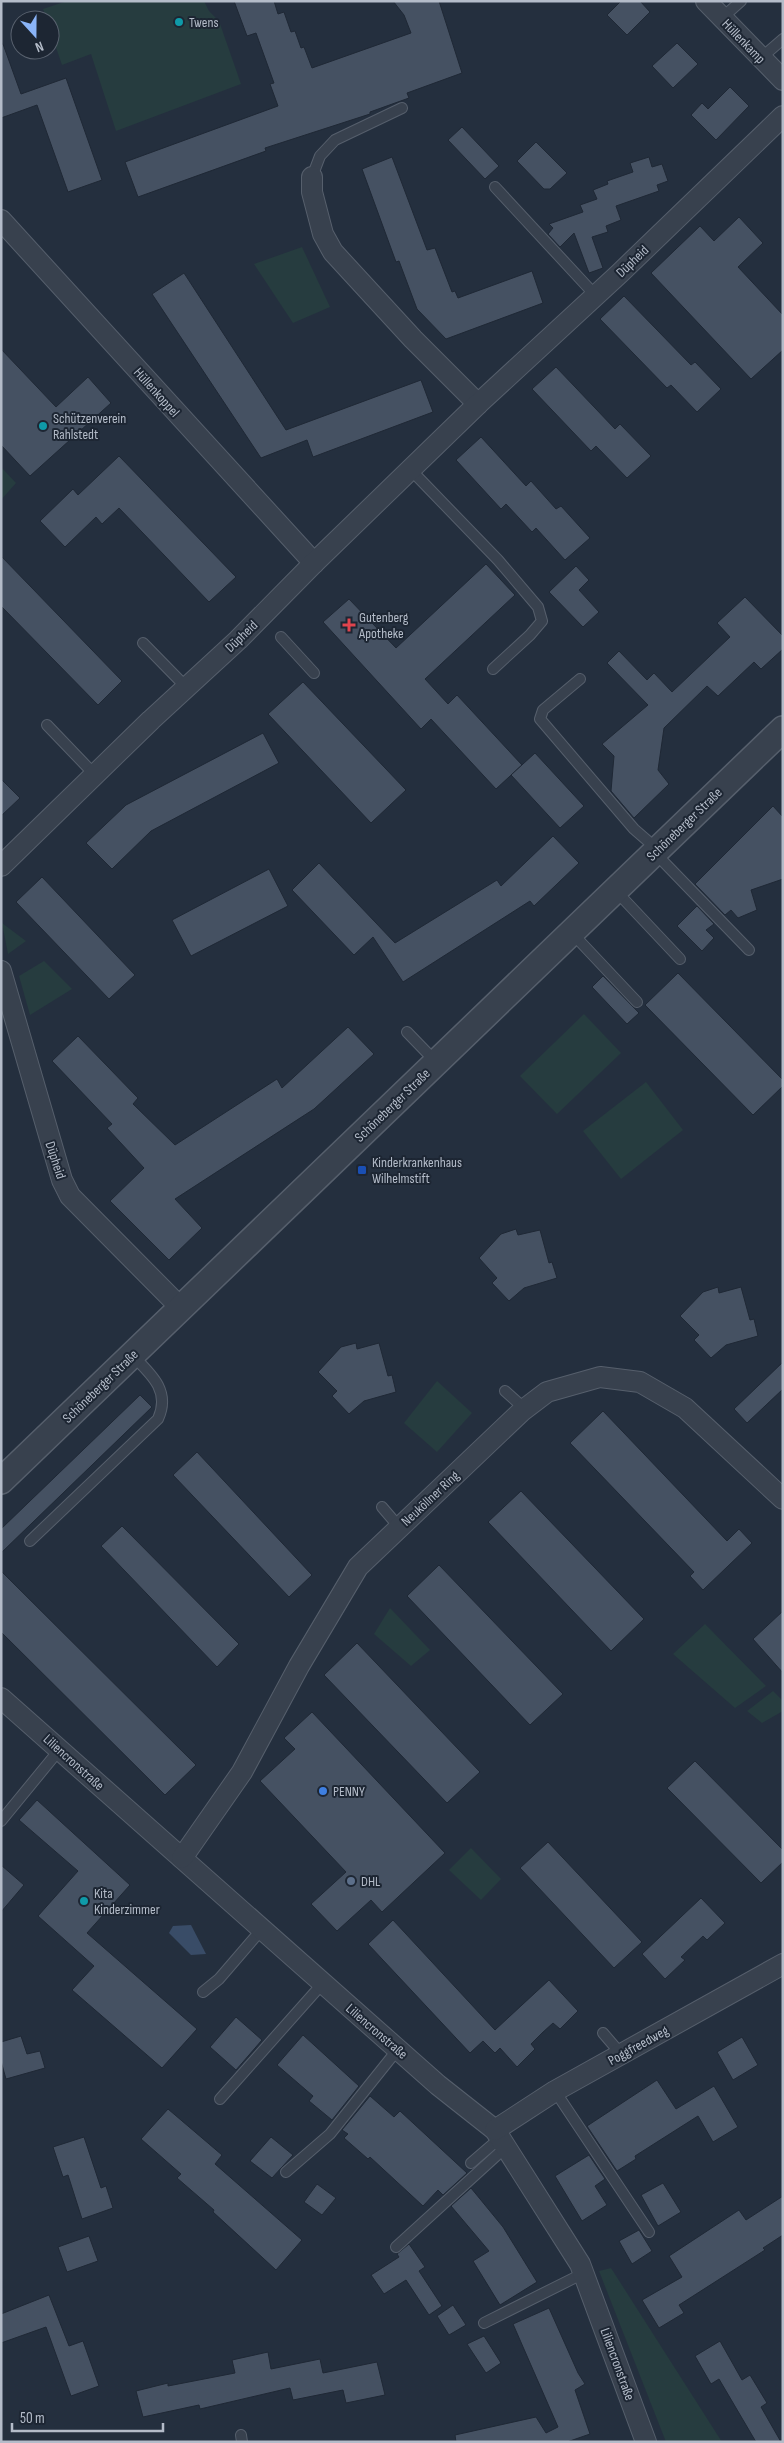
<svg xmlns="http://www.w3.org/2000/svg" width="784" height="2443" font-family="'Sofia Sans Condensed',sans-serif">
  <rect width="100%" height="100%" fill="#242f3e"/>
  <g fill="#263c3f">
    <polygon points="67,1 204,1 209,11 219,21 241,84 116,131 91,54 62,65 50,30 50,20 47,20 43,9"/>
    <polygon points="302,247 330,307 293,323 254,264"/>
    <polygon points="1,467 16,483 1,500"/>
    <polygon points="2,923 26,941 8,954"/>
    <polygon points="44,961 72,989 30,1015 19,976"/>
    <polygon points="584,1014 621,1053 557,1114 520,1076"/>
    <polygon points="646,1082 683,1130 621,1179 583,1131"/>
    <polygon points="437,1381 472,1413 437,1452 404,1423"/>
    <polygon points="390,1608 430,1650 411,1666 374,1634"/>
    <polygon points="705,1624 766,1686 735,1708 673,1654"/>
    <polygon points="773,1691 783,1701 783,1711 762,1723 747,1711"/>
    <polygon points="471,1848 501,1879 481,1900 449,1870"/>
    <polygon points="611,2268 722,2442 666,2442 599,2271"/>
  </g>
  <polygon fill="#394c67" points="191,1925 206,1954 191,1955 169,1933 173,1926"/>
  <g fill="#455162" stroke="#1f2835">
    <polygon points="234,1 274,1 278,14 284,12 291,32 295,31 301,48 304,47 312,68 411,33 404,15 393,1 439,1 462,73 407,93 409,98 370,112 370,114 265,148 266,151 138,197 125,162 278,106 270,84 274,83 256,33 247,36"/>
    <polygon points="621,1 640,1 650,12 627,35 607,15"/>
    <polygon points="677,43 698,64 673,88 652,66"/>
    <polygon points="1,44 3,44 21,94 66,78 102,180 68,192 37,105 1,118"/>
    <polygon points="730,87 749,106 716,140 691,115 702,103 708,109"/>
    <polygon points="462,127 499,166 485,179 448,140"/>
    <polygon points="536,142 567,173 550,189 544,189 517,161"/>
    <polygon points="392,157 427,250 435,248 452,292 455,291 458,298 532,271 543,303 446,339 417,309 399,261 396,262 362,169"/>
    <polygon points="649,157 652,167 662,164 668,181 657,185 659,191 616,206 621,220 606,226 608,232 592,237 603,268 589,273 574,233 560,247 548,234 553,228 549,224 583,212 580,205 597,199 593,190 608,184 607,181 633,172 630,163"/>
    <polygon points="739,217 763,243 738,267 783,315 783,350 751,379 651,273 700,226 714,241"/>
    <polygon points="184,273 286,430 421,380 433,412 313,457 307,440 261,458 152,294"/>
    <polygon points="624,296 691,365 695,362 721,389 697,412 671,385 667,388 600,319"/>
    <polygon points="1,349 56,407 88,377 111,403 30,476 1,445"/>
    <polygon points="556,367 615,429 620,424 651,456 627,478 596,446 591,451 532,389"/>
    <polygon points="481,437 526,486 531,481 556,509 561,506 590,538 565,560 536,528 532,532 506,504 501,509 456,460"/>
    <polygon points="119,456 236,577 209,602 119,508 102,524 96,517 65,547 40,521 73,489 78,495"/>
    <polygon points="1,556 122,681 98,705 1,606"/>
    <polygon points="486,564 515,595 425,679 448,704 457,695 522,765 496,789 431,719 421,729 323,622 349,599 396,648"/>
    <polygon points="576,566 589,580 579,590 599,612 583,627 549,592"/>
    <polygon points="745,597 783,636 783,649 761,669 754,662 718,696 707,686 664,728 658,770 669,784 634,818 611,791 614,756 602,744 648,705 607,663 619,651 647,680 654,673 672,692 730,637 717,623"/>
    <polygon points="303,682 406,790 371,823 268,714"/>
    <polygon points="263,733 279,763 151,831 112,869 86,843 126,805"/>
    <polygon points="535,753 584,806 560,828 511,775"/>
    <polygon points="1,779 20,798 1,816"/>
    <polygon points="773,806 783,817 783,879 751,890 757,910 738,918 731,910 725,915 695,884"/>
    <polygon points="553,836 579,863 534,906 530,901 403,982 373,937 354,955 292,890 319,863 395,943 497,880 501,886"/>
    <polygon points="269,869 288,906 191,956 172,920"/>
    <polygon points="42,877 135,975 109,999 16,902"/>
    <polygon points="697,906 714,924 706,930 714,938 702,951 677,926"/>
    <polygon points="678,973 783,1080 783,1086 753,1115 645,1005"/>
    <polygon points="603,976 639,1013 627,1024 592,987"/>
    <polygon points="348,1027 374,1054 314,1109 175,1199 202,1228 169,1260 110,1201 144,1168 107,1128 112,1124 52,1061 78,1036 138,1098 133,1104 175,1145 277,1079 282,1088"/>
    <polygon points="516,1229 518,1235 540,1230 549,1263 552,1262 557,1278 524,1288 509,1301 492,1283 497,1278 479,1258 501,1234"/>
    <polygon points="718,1287 719,1293 741,1287 750,1320 754,1319 758,1336 726,1345 711,1358 694,1340 699,1335 680,1316 703,1292"/>
    <polygon points="356,1343 357,1349 379,1343 388,1376 392,1375 396,1392 364,1401 349,1414 332,1396 337,1391 318,1372 341,1347"/>
    <polygon points="783,1362 783,1389 747,1423 734,1409"/>
    <polygon points="140,1395 152,1407 1,1553 1,1529"/>
    <polygon points="603,1411 727,1541 739,1529 752,1543 703,1590 690,1576 694,1572 570,1443"/>
    <polygon points="197,1452 312,1575 289,1597 173,1475"/>
    <polygon points="521,1491 644,1619 611,1651 488,1522"/>
    <polygon points="122,1526 239,1644 217,1667 101,1546"/>
    <polygon points="439,1565 563,1694 530,1725 407,1596"/>
    <polygon points="1,1571 196,1765 165,1795 1,1632"/>
    <polygon points="783,1611 783,1673 753,1639"/>
    <polygon points="357,1643 480,1772 447,1803 324,1675"/>
    <polygon points="312,1712 445,1853 382,1912 371,1900 337,1931 311,1904 346,1872 260,1781 295,1749 284,1738"/>
    <polygon points="695,1761 783,1850 783,1862 761,1883 667,1788"/>
    <polygon points="37,1800 130,1885 87,1933 197,2029 162,2068 72,1990 94,1966 38,1916 78,1871 19,1820"/>
    <polygon points="548,1842 642,1942 614,1968 520,1868"/>
    <polygon points="1,1865 24,1885 1,1912"/>
    <polygon points="701,1898 725,1923 707,1940 703,1936 681,1957 685,1960 665,1979 642,1954"/>
    <polygon points="393,1920 495,2030 549,1980 578,2011 560,2029 553,2023 542,2033 531,2044 535,2049 517,2067 500,2048 495,2053 483,2041 470,2053 368,1944"/>
    <polygon points="236,2017 262,2040 236,2070 210,2047"/>
    <polygon points="303,2035 359,2086 332,2120 309,2101 313,2096 277,2065"/>
    <polygon points="21,2036 27,2054 40,2051 45,2068 6,2079 1,2061 1,2042"/>
    <polygon points="742,2037 758,2065 733,2080 717,2052"/>
    <polygon points="657,2080 676,2109 714,2086 738,2127 713,2142 698,2116 635,2156 636,2159 617,2171 587,2126"/>
    <polygon points="370,2096 394,2117 400,2111 467,2173 443,2195 438,2190 423,2206 370,2157 368,2159 344,2138 348,2134 342,2130"/>
    <polygon points="168,2109 222,2155 215,2164 302,2240 276,2270 213,2212 214,2210 177,2178 181,2174 141,2139"/>
    <polygon points="84,2137 101,2188 106,2186 113,2208 82,2219 68,2175 63,2177 53,2147"/>
    <polygon points="271,2137 293,2155 272,2178 250,2161"/>
    <polygon points="589,2155 605,2179 595,2186 607,2205 582,2221 555,2176"/>
    <polygon points="663,2183 681,2212 658,2226 641,2195"/>
    <polygon points="317,2184 336,2198 322,2215 304,2202"/>
    <polygon points="471,2188 503,2227 537,2282 500,2305 473,2261 489,2251 451,2206"/>
    <polygon points="783,2196 783,2235 763,2248 765,2250 679,2305 684,2313 659,2328 642,2300 682,2277 669,2256 739,2210 746,2220"/>
    <polygon points="639,2230 652,2251 632,2264 619,2241"/>
    <polygon points="89,2236 98,2261 67,2272 58,2247"/>
    <polygon points="409,2244 425,2267 419,2271 442,2306 429,2315 406,2280 384,2294 371,2275 399,2257 397,2254"/>
    <polygon points="49,2295 69,2346 83,2341 99,2386 71,2396 46,2327 1,2343 1,2314"/>
    <polygon points="453,2305 466,2325 449,2335 437,2316"/>
    <polygon points="549,2308 578,2373 585,2384 575,2390 590,2434 567,2442 456,2442 455,2435 536,2417 546,2433 558,2427 513,2324"/>
    <polygon points="484,2336 501,2363 486,2373 467,2344"/>
    <polygon points="720,2341 742,2380 750,2375 767,2403 761,2407 781,2442 756,2442 719,2379 711,2384 695,2356"/>
    <polygon points="268,2352 271,2369 320,2359 323,2373 377,2362 385,2395 346,2403 343,2390 293,2400 290,2388 200,2409 199,2405 143,2417 136,2391 168,2383 168,2386 235,2373 232,2360"/>
  </g>
  <g fill="none" stroke-linecap="round" stroke-linejoin="round">
    <defs>
      <g id="service">
        <polyline points="722,18 741,1"/>
        <polyline points="761,58 783,39"/>
        <polyline points="312,177 320,156 335,140 402,108"/>
        <polyline points="495,187 596,296"/>
        <polyline points="411,470 498,560 538,607 542,621 530,635 493,669"/>
        <polyline points="281,637 314,673"/>
        <polyline points="143,643 186,687"/>
        <polyline points="580,679 543,710 540,719 634,829 657,849"/>
        <polyline points="47,725 95,775"/>
        <polyline points="655,853 749,950"/>
        <polyline points="616,891 680,959"/>
        <polyline points="572,933 637,1002"/>
        <polyline points="407,1032 436,1062"/>
        <polyline points="505,1391 525,1409"/>
        <polyline points="382,1507 399,1527"/>
        <path d="M30,1541L158,1419C171,1391 151,1374 132,1355"/>
        <polyline points="1,1821 60,1749"/>
        <polyline points="203,1992 219,1979 262,1929"/>
        <polyline points="603,2033 621,2054"/>
        <polyline points="555,2091 649,2232"/>
        <polyline points="220,2099 323,1983"/>
        <polyline points="471,2163 500,2138"/>
        <polyline points="286,2172 330,2134 398,2049"/>
        <polyline points="396,2247 507,2146"/>
        <polyline points="484,2323 584,2273"/>
        <polyline points="241,2435 242,2442"/>
      </g>
      <g id="minor">
        <polyline points="706,1 783,80"/>
        <polyline points="312,177 312,192 323,234 333,252 413,339 478,404"/>
        <polyline points="1,220 314,563"/>
        <polyline points="1,866 151,720 238,640 314,563 478,404 619,274 783,116"/>
        <polyline points="1,971 62,1180 70,1196 181,1308"/>
        <polyline points="1,1698 438,2085 495,2130 580,2264 646,2442"/>
        <polyline points="182,1858 242,1772 299,1666 358,1567 522,1411 547,1392 600,1377 640,1382 685,1408 783,1499"/>
        <polyline points="495,2130 555,2091 783,1964"/>
      </g>
      <polyline id="tertiary" points="1,1481 783,729"/>
    </defs>
    <use href="#service" stroke="#565f6c" stroke-width="12"/>
    <use href="#minor" stroke="#565f6c" stroke-width="22"/>
    <use href="#tertiary" stroke="#565f6c" stroke-width="28"/>
    <use href="#service" stroke="#38414e" stroke-width="10"/>
    <use href="#minor" stroke="#38414e" stroke-width="20"/>
    <use href="#tertiary" stroke="#38414e" stroke-width="25"/>
  </g>
  <g fill="#0f9aa8" stroke="#1d2633" stroke-width="2">
    <circle cx="179" cy="22" r="5"/>
    <circle cx="43" cy="426" r="5"/>
    <circle cx="84" cy="1901" r="5"/>
  </g>
  <path fill="#e0444e" stroke="#1d2633" stroke-width="2" d="M346.5 617.5h5v5h5v5h-5v5h-5v-5h-5v-5h5z"/>
  <rect fill="#1a4fb4" stroke="#1d2633" stroke-width="2" x="357" y="1165" width="10" height="10" rx="2.5"/>
  <circle fill="#3f7fe0" stroke="#1d2633" stroke-width="2" cx="323" cy="1791" r="5"/>
  <circle fill="#5c6f8a" stroke="#1d2633" stroke-width="2" cx="351" cy="1881" r="5"/>
  <g text-anchor="middle" stroke-width="4" stroke-linejoin="round" paint-order="stroke">
    <g font-size="14" fill="#b4bcc9" stroke="#1d2633" text-anchor="start">
      <text x="189" y="27">Twens</text>
      <text x="53" y="423">Schützenverein<tspan x="53" dy="16">Rahlstedt</tspan></text>
      <text x="359" y="622">Gutenberg<tspan x="359" dy="16">Apotheke</tspan></text>
      <text x="372" y="1167">Kinderkrankenhaus<tspan x="372" dy="16">Wilhelmstift</tspan></text>
      <text x="333" y="1796">PENNY</text>
      <text x="361" y="1886">DHL</text>
      <text x="94" y="1898">Kita<tspan x="94" dy="16">Kinderzimmer</tspan></text>
    </g>
    <g font-size="14" fill="#b4bcc9" stroke="#1d2633">
      <text transform="translate(744 41) rotate(46)" y="5">Hüllenkamp</text>
      <text transform="translate(632 261) rotate(-44)" y="5">Düpheid</text>
      <text transform="translate(157 392) rotate(48)" y="5">Hüllenkoppel</text>
      <text transform="translate(241 636) rotate(-44)" y="5">Düpheid</text>
      <text transform="translate(684 824) rotate(-44)" y="5">Schöneberger Straße</text>
      <text transform="translate(392 1105) rotate(-44)" y="5">Schöneberger Straße</text>
      <text transform="translate(56 1160) rotate(72)" y="5">Düpheid</text>
      <text transform="translate(100 1386) rotate(-44)" y="5">Schöneberger Straße</text>
      <text transform="translate(430 1498) rotate(-43)" y="5">Neuköllner Ring</text>
      <text transform="translate(74 1762) rotate(42)" y="5">Liliencronstraße</text>
      <text transform="translate(377 2031) rotate(41)" y="5">Liliencronstraße</text>
      <text transform="translate(638 2045) rotate(-29)" y="5">Poggfreedweg</text>
      <text transform="translate(618 2364) rotate(70)" y="5">Liliencronstraße</text>
    </g>
  </g>
  <rect width="784" height="2443" fill="none" stroke="#b4bcc9" stroke-width="5"/>
  <g transform="translate(35 35) rotate(159)"><circle r="24" fill="#1d2633" stroke="#59626f"/>
  <path d="M0-4L9 19L0 12L-9 19Z" fill="#8ab4f8"/>
  <text y="-8" font-size="14" font-weight="bold" text-anchor="middle" fill="#b4bcc9">N</text>
  </g>
  <path d="M12 2423v8h151v-8" fill="none" stroke="#b4bcc9" stroke-width="2.5"/>
  <text x="20" y="2423" font-size="15" fill="#b4bcc9" stroke="#1d2633" stroke-width="4" paint-order="stroke">50 m</text>
</svg>
